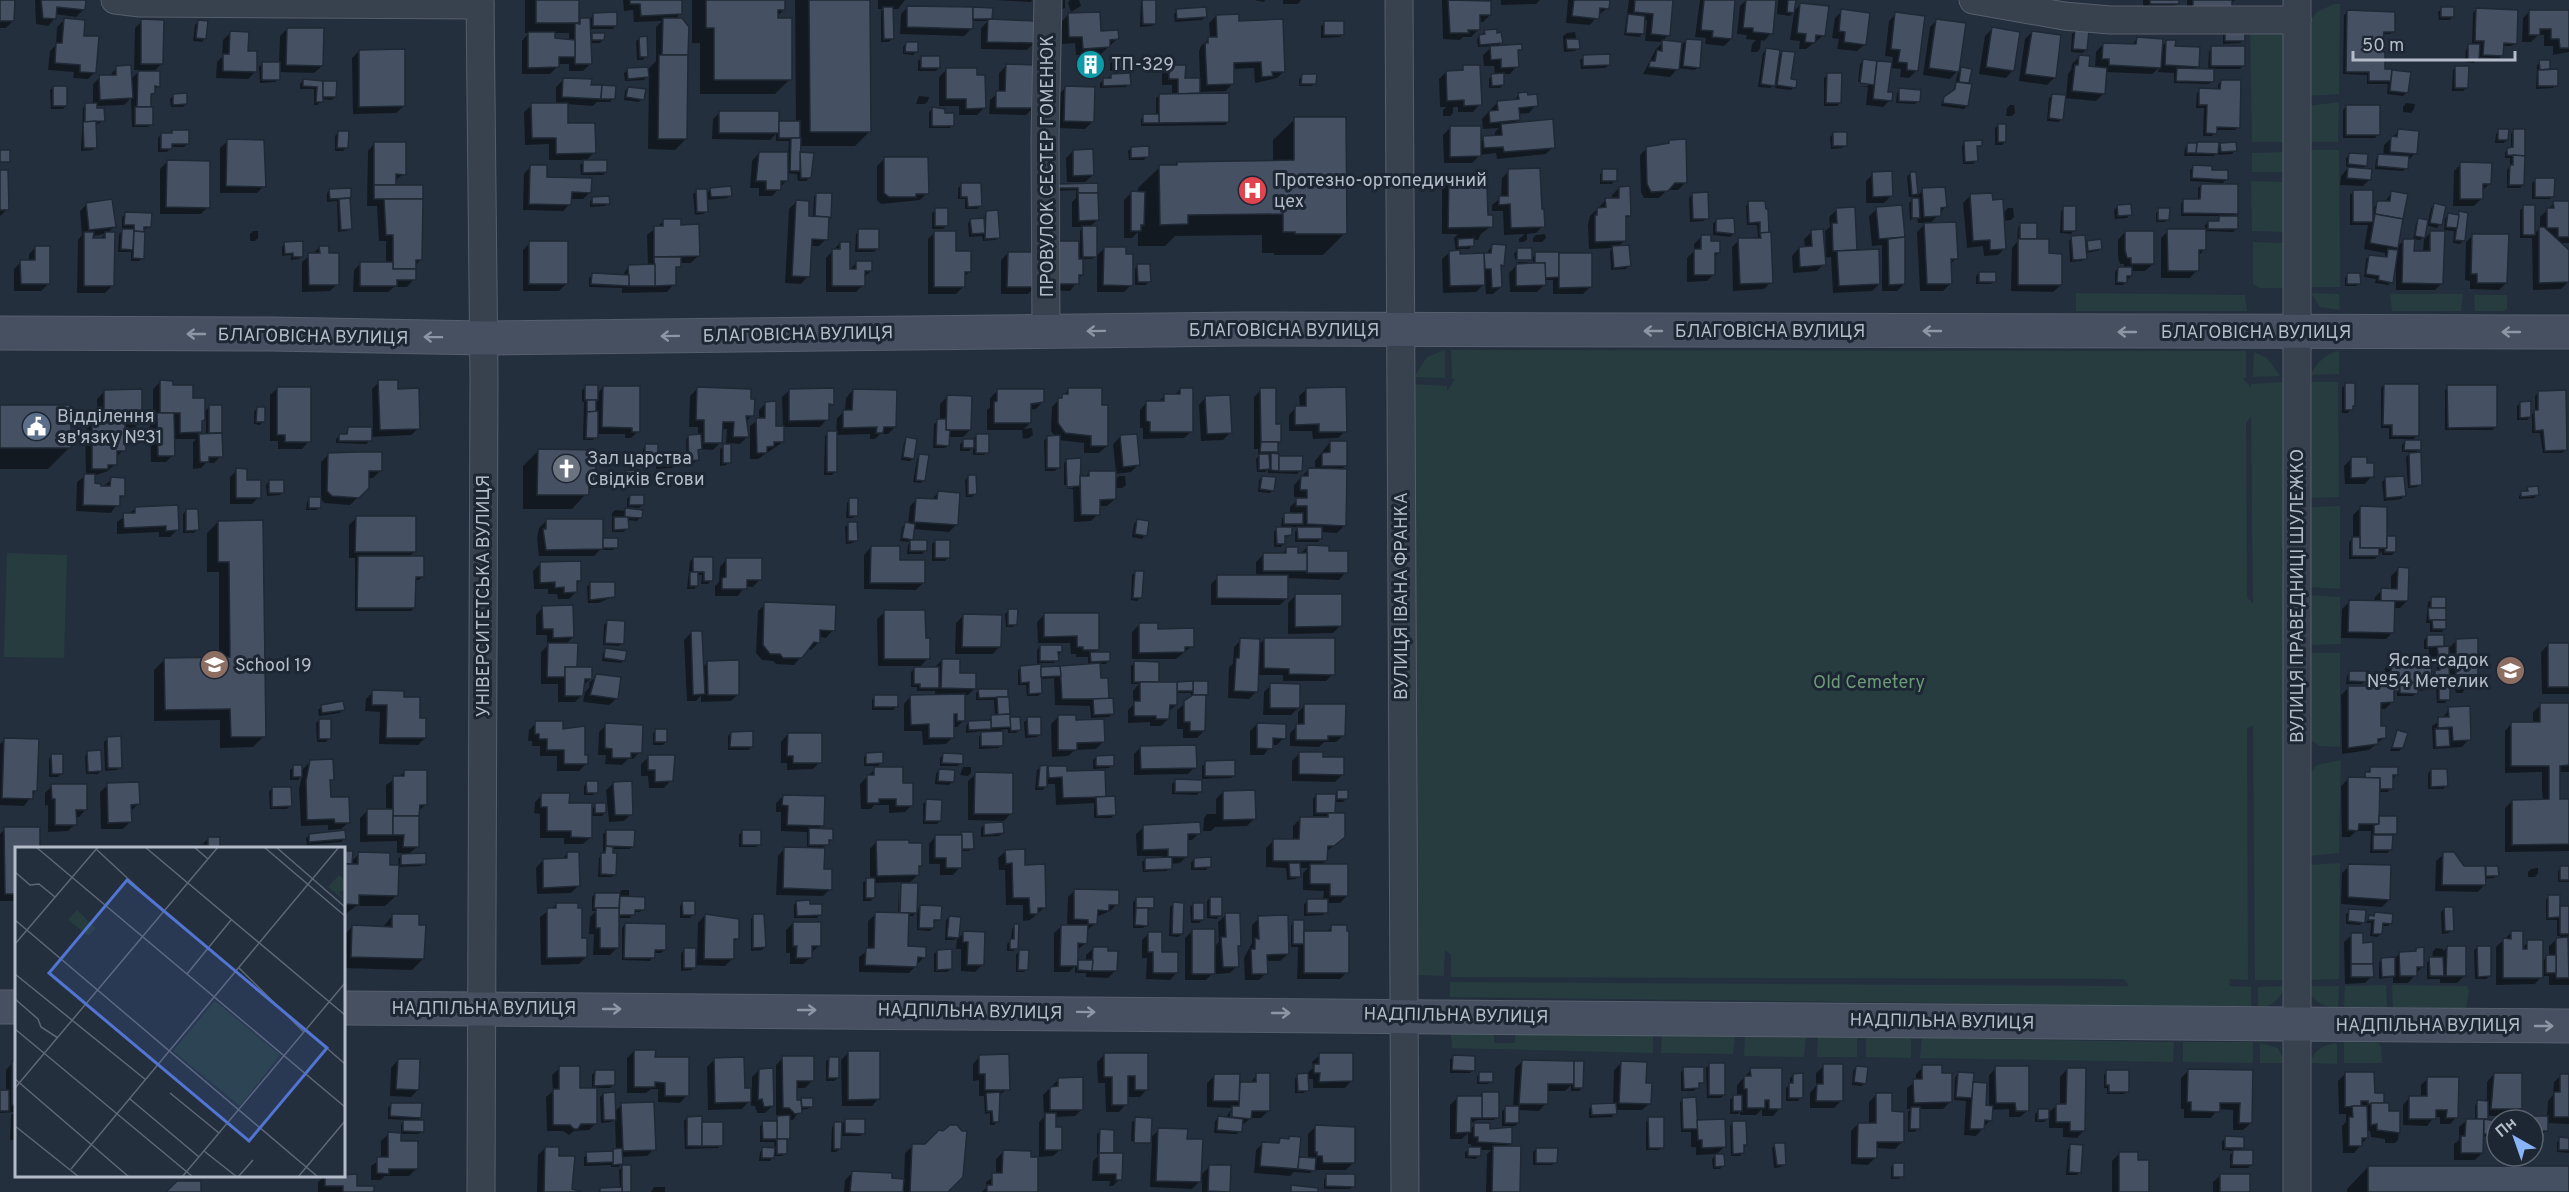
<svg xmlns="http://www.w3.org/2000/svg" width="2569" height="1192" font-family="Overpass,sans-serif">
  <rect width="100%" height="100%" fill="#242f3e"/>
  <g fill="#263c3f" fill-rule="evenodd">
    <polygon points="2334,4 2340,4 2339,94 2308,96 2309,22 2317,12"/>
    <polygon points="2250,27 2280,32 2284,36 2286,142 2252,142"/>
    <polygon points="2339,102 2338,142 2309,142 2308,106"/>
    <polygon points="2309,150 2339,150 2340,287 2309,287"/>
    <polygon points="2286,152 2286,172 2252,172 2252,153"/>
    <polygon points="2251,181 2286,182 2287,232 2252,231"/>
    <polygon points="2253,242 2283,243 2287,247 2283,288 2260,288 2253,284"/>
    <polygon points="2076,293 2245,295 2247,311 2076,311"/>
    <polygon points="2311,293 2339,294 2340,310 2320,307"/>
    <polygon points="2390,294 2463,294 2461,311 2392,311"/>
    <polygon points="2474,295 2507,295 2507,309 2504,311 2475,311"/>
    <polygon points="1445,350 1445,378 1414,377 1427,357"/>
    <path d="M1451,350L2246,351V378H2243L2251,388V384L2283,382L2285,388L2286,548L2281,549L2282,574H2286V980H2255L2253,725L2247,729L2248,980L2230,979L2229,986L2251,987V1007L1450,997V982L2129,986L2124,979L1451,977V955L1445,950L1444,976L1416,975L1413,384L1447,386V391L1455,379H1452ZM2251,417L2253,603H2252L2247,597L2246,423Z"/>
    <path d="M2339,351V374L2311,375C2317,362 2325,354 2339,351Z"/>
    <polygon points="2254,352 2267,358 2280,376 2253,377"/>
    <polygon points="2309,382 2338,382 2339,497 2309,498"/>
    <polygon points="2340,506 2340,589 2309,587 2309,507"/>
    <polygon points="7,553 67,555 64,658 4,657"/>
    <polygon points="2309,595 2340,597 2341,644 2309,645"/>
    <polygon points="2309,653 2340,653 2340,747 2319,746 2310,739"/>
    <polygon points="2341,760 2339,853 2309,856 2311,773 2317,765"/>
    <polygon points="2340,863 2339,979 2309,980 2309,865"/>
    <polygon points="2386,985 2387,1008 2344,1007 2345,986"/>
    <polygon points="2392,985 2467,986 2469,991 2466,1008 2393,1008"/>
    <path d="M2285,986C2279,1000 2273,1007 2258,1007V987Z"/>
    <path d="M2309,986H2339L2338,1008C2323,1006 2311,1002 2309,986Z"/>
    <polygon points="1468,1032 1494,1032 1494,1043 1515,1043 1515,1033 1653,1034 1653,1053 1452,1048 1451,1033"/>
    <polygon points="1662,1035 1735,1036 1733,1054 1661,1053"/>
    <polygon points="1745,1036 1806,1037 1804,1057 1744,1056"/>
    <polygon points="1818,1037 1857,1037 1857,1057 1817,1057"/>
    <polygon points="1866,1037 1911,1038 1911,1058 1866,1057"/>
    <polygon points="1922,1038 2174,1042 2173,1062 1920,1058"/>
    <polygon points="2183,1042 2253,1042 2253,1063 2183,1062"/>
    <polygon points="2344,1042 2378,1043 2381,1047 2382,1063 2344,1063"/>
    <polygon points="2260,1043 2278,1048 2285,1063 2260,1063"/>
    <path d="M2337,1043V1064L2310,1063C2315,1049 2323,1045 2337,1043Z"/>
  </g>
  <g fill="#0007" fill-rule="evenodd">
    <polygon points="0,0 14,0 13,21 6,28 0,28"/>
    <polygon points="35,0 85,0 84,9 76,17 55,14 55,18 48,26 36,24"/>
    <path d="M525,0H578V23L580,20H590L593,14L616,25L613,29H589V38L593,34L603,40L600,43H589L590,64L583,71H569V64H557V67L550,74H522V41L529,33H525ZM553,33H569V41L553,39Z"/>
    <polygon points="623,0 680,0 681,13 674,20 686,139 675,150 648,149 649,75 644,80 625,81 624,73 627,70 649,68 656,61 656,27 662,21 634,22 633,10 624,11"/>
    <polygon points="692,0 784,0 784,10 774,19 790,79 775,94 700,94 700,43 692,43"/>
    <polygon points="795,0 869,0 870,131 855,146 799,146 799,154 809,178 806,181 798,181 797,174 786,173 786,181 772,196 759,196 759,188 750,188 752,161 759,153 788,154 789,141 776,141 776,134 770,140 712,139 713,119 720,112 777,124 796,122"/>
    <polygon points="878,0 905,0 898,9 892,9 892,39 889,42 881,42 881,11 883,9 878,9"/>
    <polygon points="994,0 1032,0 1031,2"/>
    <polygon points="1060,0 1065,0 1065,8 1057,11"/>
    <polygon points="1070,0 1079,0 1081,6 1071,12 1068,3"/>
    <polygon points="1141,0 1155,0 1155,23 1152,26 1140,27"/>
    <polygon points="1254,0 1265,0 1264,2"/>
    <polygon points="1283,0 1301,0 1298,4 1283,4"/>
    <polygon points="1442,0 1479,0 1490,15 1483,22 1478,22 1478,30 1471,37 1463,37 1460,40 1443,39"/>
    <polygon points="1501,0 1540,0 1536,4 1501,5"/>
    <polygon points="1568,0 1608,0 1608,8 1598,15 1590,25 1566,23"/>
    <polygon points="1629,0 1672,0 1668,35 1662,42 1680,44 1680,47 1686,40 1698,67 1695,70 1678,68 1670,77 1643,74 1656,49 1663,42 1645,41 1647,20 1644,20 1642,34 1639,37 1624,35"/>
    <polygon points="1700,0 1733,0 1731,39 1724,46 1705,44 1706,38 1695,37"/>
    <polygon points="1746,0 1756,0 1771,33 1764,41 1761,40 1760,49 1757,52 1751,52 1752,44 1756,40 1746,39 1747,35 1737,34 1740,6"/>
    <polygon points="1778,0 1794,0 1793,12 1801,4 1824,35 1806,49 1799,49 1800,41 1790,40 1794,12 1790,16 1777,14"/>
    <polygon points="2143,0 2177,0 2177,3 2170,11 2143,11"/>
    <polygon points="2187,0 2235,0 2231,4 2187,21"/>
    <polygon points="908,7 991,18 988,21 1034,43 1027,50 981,49 981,28 988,21 972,21 971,29 964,36 900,34 901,14"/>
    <polygon points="2442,8 2453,17 2450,20 2439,20 2438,12"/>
    <polygon points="2476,9 2515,43 2512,46 2502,46 2502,55 2499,58 2478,57 2474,63 2465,62 2466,49 2472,46 2473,13"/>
    <polygon points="1177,11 1205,17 1202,20 1175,22 1174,14"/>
    <polygon points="1842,11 1865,44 1857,51 1837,49 1839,39 1832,38 1835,18"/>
    <polygon points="2530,11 2569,22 2569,52 2553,55 2553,46 2544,46 2544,35 2538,35 2531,42 2522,42 2523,18"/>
    <polygon points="2347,12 2393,31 2390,34 2382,34 2382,39 2375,42 2374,53 2383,70 2409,74 2407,92 2403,96 2387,94 2388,84 2367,84 2367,75 2343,74 2344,15"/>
    <polygon points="1896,14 1917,70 1909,78 1900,77 1901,69 1889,68 1887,93 1890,100 1883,107 1866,105 1868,87 1858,86 1868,86 1868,83 1858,82 1860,64 1864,61 1892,64 1893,57 1885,56 1889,21"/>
    <polygon points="1068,15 1099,33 1117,39 1101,54 1076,55 1075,43 1062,44 1061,22"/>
    <polygon points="1216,16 1237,22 1284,71 1277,78 1255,83 1254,68 1232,69 1233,83 1226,91 1198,92 1198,95 1228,122 1225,125 1141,126 1141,119 1144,116 1156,115 1156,98 1159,95 1172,95 1172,85 1162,85 1162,74 1169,67 1184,79 1200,79 1199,51 1201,46 1210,38 1209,23"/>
    <polygon points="64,20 83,37 95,72 88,79 73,78 74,72 48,70 50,51 56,45 57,27"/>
    <polygon points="1937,20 1957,71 1950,79 1923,75 1930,27"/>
    <polygon points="142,21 162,63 153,73 158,86 149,97 151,124 148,127 132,127 131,98 124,105 96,106 103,120 100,123 95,124 96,147 92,150 81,151 83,108 86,105 93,104 93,84 100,77 109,76 117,68 130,80 140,70 134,70 135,28"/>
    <polygon points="198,22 205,38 202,42 193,41 195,25"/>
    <polygon points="1324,23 1343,34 1340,37 1321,38 1321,26"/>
    <polygon points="287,29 322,66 314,73 279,72 279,79 275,82 260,83 259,67 263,63 279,63 280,36"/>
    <polygon points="1992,29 2013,70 2006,78 1979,74 1985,36"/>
    <polygon points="1485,31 1501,42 1496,48 1520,49 1516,53 1517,66 1510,74 1502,74 1503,85 1500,88 1489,88 1489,78 1495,75 1494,66 1484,66 1483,55 1493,46 1478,47 1477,39"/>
    <polygon points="2075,31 2086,50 2082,53 2071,52 2072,34"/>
    <polygon points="1575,32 1578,48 1575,51 1564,52 1563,36 1567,33"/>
    <polygon points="2032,32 2054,78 2047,85 2019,81 2025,39"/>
    <polygon points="2223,32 2244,40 2240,43 2223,44"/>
    <polygon points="230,33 246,53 255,72 248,79 216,78 217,62 222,57 223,40"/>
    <polygon points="640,38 646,56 643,60 637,60 636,41"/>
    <polygon points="2137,39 2161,47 2167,41 2198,66 2194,70 2208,70 2209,51 2212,48 2243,66 2240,69 2213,69 2212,81 2209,84 2174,83 2174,73 2158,72 2159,68 2152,74 2106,72 2103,94 2096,101 2064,98 2062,119 2058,122 2047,121 2049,98 2053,95 2066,97 2068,74 2071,70 2072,64 2079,57 2088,68 2095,68 2096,52 2103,44 2130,46"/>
    <polygon points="906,43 917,51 913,55 903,54 903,47"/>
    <polygon points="1766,50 1778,57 1783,52 1790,80 1794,87 1791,90 1775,88 1776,83 1770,88 1758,87 1763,53"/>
    <polygon points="359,51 404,106 396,113 353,114 352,58"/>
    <polygon points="1584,57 1609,65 1605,68 1581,69 1580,60"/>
    <polygon points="922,58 939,68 936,71 918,71 918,61"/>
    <polygon points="1113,60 1129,68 1125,71 1110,71 1110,63"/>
    <polygon points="1085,61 1094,68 1091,71 1082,71 1082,65"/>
    <polygon points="2540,62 2548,62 2548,71 2557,85 2553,88 2536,89 2537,65"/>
    <polygon points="1006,66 1033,108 1026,115 989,114 990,100 999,92 999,73"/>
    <polygon points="1464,67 1480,104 1473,112 1458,112 1458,107 1453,107 1453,113 1450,116 1443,116 1443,110 1446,107 1440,107 1439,79 1446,72 1459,72"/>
    <polygon points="2456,67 2467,88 2463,91 2452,91 2453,70"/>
    <polygon points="1962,69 1970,70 1967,106 1964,109 1941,106 1942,101 1953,93 1958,72"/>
    <polygon points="946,70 984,108 977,115 959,115 959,106 939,106 939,77"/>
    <polygon points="1112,75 1129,84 1126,87 1100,88 1100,83"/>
    <polygon points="1828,75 1840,103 1837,106 1824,106 1824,78"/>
    <polygon points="1302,76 1315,83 1312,86 1299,86 1299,79"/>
    <polygon points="564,79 590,86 613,99 610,102 597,102 593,106 567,104 567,125 594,152 585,162 606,172 603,175 581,175 580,165 586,160 549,160 549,144 525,145 524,112 532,105 556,104 556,87"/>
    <polygon points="303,80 335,82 335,97 332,100 322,99 318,105 314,105 314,89 300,89 300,84"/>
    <polygon points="2221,81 2238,127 2235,130 2216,130 2212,136 2203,136 2204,108 2196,108 2197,93 2200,89 2218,90 2218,85"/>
    <polygon points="53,87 66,106 63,109 51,109 50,90"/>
    <polygon points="1066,87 1092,122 1085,129 1057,128 1059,94"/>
    <polygon points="628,88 642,99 639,102 624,100 625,91"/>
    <polygon points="1900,90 1918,101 1915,104 1896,103 1897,93"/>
    <polygon points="174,95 186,104 183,107 171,107 170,99"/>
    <polygon points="1519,95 1536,105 1529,113 1518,114 1519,119 1514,124 1553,147 1546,154 1497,159 1496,153 1480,155 1472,163 1444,163 1443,135 1450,128 1479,143 1484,138 1495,137 1495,132 1499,128 1483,129 1482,119 1497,103 1513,101"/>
    <polygon points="919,96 929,97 928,101 925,104 916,104"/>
    <polygon points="2406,103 2415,104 2414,109 2411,113 2403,112 2403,107"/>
    <polygon points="2010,105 2014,105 2015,113 2012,116 2006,116 2007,108"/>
    <polygon points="2346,107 2378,134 2375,138 2343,138 2343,110"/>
    <polygon points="932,109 944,115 953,125 950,128 929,128 929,112"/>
    <polygon points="1295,119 1345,233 1323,255 1274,255 1274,253 1262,253 1262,235 1175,236 1165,246 1138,246 1138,232 1132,238 1124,238 1124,200 1131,193 1138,193 1138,188 1160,167 1174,166 1177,163 1273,162 1273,140"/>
    <polygon points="1998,125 2005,142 2002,145 1995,145 1995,128"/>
    <polygon points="2499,130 2507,140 2504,143 2495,143 2496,134"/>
    <polygon points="2514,130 2523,185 2520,188 2507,188 2507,170 2510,166 2510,158 2505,158 2505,152 2511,149 2511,134"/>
    <polygon points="2399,131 2416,153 2408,160 2406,168 2403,171 2375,169 2376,159 2383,156 2384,145"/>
    <polygon points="339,132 346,148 343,151 335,151 335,136"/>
    <polygon points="161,134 187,144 184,147 171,147 167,152 158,152 158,138"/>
    <polygon points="1833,134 1846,145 1842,148 1831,149 1830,137"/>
    <polygon points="228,141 264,186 257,193 220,193 220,148"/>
    <polygon points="1670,141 1686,182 1678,190 1667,190 1659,198 1644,198 1641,192 1640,155 1647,148 1666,145"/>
    <polygon points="1965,142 1980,145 1977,148 1977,160 1973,164 1963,164 1962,146"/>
    <polygon points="375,143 404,174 394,181 421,259 415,266 414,279 407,287 394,287 388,292 353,292 354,270 361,263 386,263 386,241 379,241 377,206 367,206 368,151"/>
    <polygon points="2188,144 2217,148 2221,145 2235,150 2232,154 2218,155 2218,152 2214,156 2184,156 2185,148"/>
    <polygon points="1132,148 1147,157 1144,160 1129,160 1128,151"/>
    <polygon points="1073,151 1093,175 1085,182 1067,182 1067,185 1097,185 1097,220 1089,228 1096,256 1092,259 1082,259 1082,275 1070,291 1048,290 1055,243 1080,243 1080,231 1083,227 1072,227 1072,202 1076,198 1076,190 1055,191 1055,189 1067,185 1066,158"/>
    <polygon points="2350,154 2366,165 2362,169 2370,179 2363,186 2340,185 2341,176 2349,167 2346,167 2346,158"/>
    <polygon points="884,159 927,193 920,200 881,204 877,200 877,166"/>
    <polygon points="167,162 208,207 201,214 160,214 160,169"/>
    <polygon points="2461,164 2490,183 2483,190 2481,199 2474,206 2453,206 2454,171"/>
    <polygon points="531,166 546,178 590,192 583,199 570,199 570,204 563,211 523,210 524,174"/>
    <polygon points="2193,167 2210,171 2226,179 2223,183 2190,181 2190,170"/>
    <polygon points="0,171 8,209 0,216"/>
    <polygon points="1509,171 1543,226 1536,233 1527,234 1527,239 1524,242 1519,242 1519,239 1525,234 1504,235 1503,211 1492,211 1492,205 1501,198 1502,178"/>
    <polygon points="1603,171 1615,180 1612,184 1600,184 1600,174"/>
    <polygon points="1910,173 1915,173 1917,196 1923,190 1945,207 1930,224 1957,258 1949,265 1950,284 1943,291 1920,291 1917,232 1926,223 1918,223 1917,218 1910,220 1909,203 1915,197 1909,197 1907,177"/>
    <polygon points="1873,174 1892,195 1884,203 1866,203 1866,181"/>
    <polygon points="2535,180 2553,196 2550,199 2532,199 2532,183"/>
    <polygon points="1450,181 1466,188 1491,226 1481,234 1478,240 1472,240 1473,245 1469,249 1458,249 1458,256 1485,255 1493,245 1503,265 1500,268 1501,287 1493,294 1486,294 1485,283 1476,292 1443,293 1442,259 1450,252 1456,252 1454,238 1458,234 1442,234 1442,188"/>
    <polygon points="961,185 980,206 977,209 965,209 965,199 958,199 958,188"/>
    <polygon points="2201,185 2236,213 2232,218 2237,229 2233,232 2205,231 2205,249 2197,257 2197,270 2190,278 2161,278 2161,238 2168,231 2205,231 2205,225 2208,222 2216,222 2221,216 2181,216 2181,203 2184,200 2198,200 2198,188"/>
    <polygon points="1619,188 1630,215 1624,220 1625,240 1618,247 1629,266 1626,269 1611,270 1610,251 1613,248 1589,249 1588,224 1590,216 1606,200 1612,199 1612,195"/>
    <polygon points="350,189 350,228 347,231 338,232 337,201 327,202 327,193 330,190"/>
    <polygon points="711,189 730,195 727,198 706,200 707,211 703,214 695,215 693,194 697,191 706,194"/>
    <polygon points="2353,192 2372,209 2378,203 2384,203 2392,192 2397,247 2404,240 2413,240 2416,223 2419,220 2428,221 2431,208 2434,205 2440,224 2437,228 2425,225 2423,237 2420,240 2413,239 2413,252 2423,253 2424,239 2431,232 2442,283 2435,290 2396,290 2396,264 2394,264 2391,282 2388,285 2375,283 2376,279 2364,277 2366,259 2370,256 2385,258 2385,253 2364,249 2368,225 2350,225 2350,195"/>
    <polygon points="817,194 827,218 826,239 819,246 810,246 808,276 801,284 785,283 789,209 796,202 807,218 813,218 814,197"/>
    <polygon points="1693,194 1707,218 1704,221 1690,222 1689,198"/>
    <polygon points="1970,196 1992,202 2002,214 2008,208 2013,208 2014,217 2011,220 2003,221 2005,248 1998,255 1984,256 1983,246 1967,248 1963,203"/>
    <polygon points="593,198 608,203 605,206 590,207 590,201"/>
    <polygon points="1764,202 1771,282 1764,289 1733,291 1732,247 1739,240 1758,237 1757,225 1747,225 1746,206 1749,203"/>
    <polygon points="2554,203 2569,203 2569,243 2560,243 2568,282 2561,289 2533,290 2532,238 2520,238 2520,210 2524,207 2534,234 2540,228 2540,217"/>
    <path d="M87,204L114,227L108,233L113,285L105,293H77L78,240L82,235L80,211ZM105,234L100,240L92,239V236Z"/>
    <polygon points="1900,207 1904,284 1897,291 1882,291 1882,245 1872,246 1869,216 1877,209"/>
    <polygon points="2117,207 2130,214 2127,218 2115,219 2114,210"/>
    <polygon points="1853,208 1855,252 1879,284 1872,291 1833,293 1831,257 1824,258 1824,264 1817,271 1793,273 1792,256 1799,248 1805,248 1804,239 1812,232 1823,254 1826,254 1825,231 1830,227 1829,217 1837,210"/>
    <polygon points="2064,208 2074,230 2071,234 2060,233 2061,211"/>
    <polygon points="936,210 946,226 943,229 932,229 932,213"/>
    <polygon points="2159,210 2168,219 2165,222 2156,222 2156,213"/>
    <polygon points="997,212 999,237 995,240 983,241 982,236 969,237 968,223 971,220 983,219 984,214 985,225 988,225 985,213"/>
    <polygon points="126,214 150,227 143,230 143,258 139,261 131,261 131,252 118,252 119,234 125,228 122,228 122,217"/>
    <polygon points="2467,214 2463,241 2460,244 2453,243 2454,231 2444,230 2445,218 2449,215"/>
    <polygon points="1716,220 1733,234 1730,237 1713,235 1713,224"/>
    <polygon points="664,221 680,226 698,256 691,263 679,263 674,271 674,284 667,292 622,293 622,288 589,287 589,278 592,275 622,276 629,266 648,266 647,235"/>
    <polygon points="2021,224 2036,238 2061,285 2053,292 2011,291 2012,248 2017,242 2018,228"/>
    <polygon points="253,231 258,231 258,238 255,241 250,241 250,234"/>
    <polygon points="859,231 877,249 874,252 855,252 856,234"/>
    <polygon points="935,232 970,271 963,278 963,287 956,294 928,294 928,239"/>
    <polygon points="2125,232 2153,264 2145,271 2131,271 2131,276 2123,285 2115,285 2115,272 2118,268 2124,269 2124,264 2120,264 2118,258 2118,240"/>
    <polygon points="1545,234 1546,238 1542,242 1533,242 1533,238 1536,235"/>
    <polygon points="2473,235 2506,283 2499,290 2470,289 2470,281 2465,280 2466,242"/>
    <polygon points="1701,237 1719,252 1714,258 1714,274 1707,281 1687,282 1687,258 1694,251 1694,244"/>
    <polygon points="2072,237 2084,246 2088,242 2101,248 2098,251 2085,253 2085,258 2082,261 2070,262 2069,241"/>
    <polygon points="285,243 302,256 299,259 291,260 291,255 282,256 282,247"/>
    <polygon points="530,243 566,284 559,291 523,291 523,250"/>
    <polygon points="840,243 849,270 856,263 871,271 863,278 863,285 856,292 826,292 826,258"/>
    <polygon points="36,247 48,284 41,291 14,291 14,269 21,262 29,262 29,254"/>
    <polygon points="320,247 327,255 337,284 330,291 302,292 302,262"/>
    <polygon points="1105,248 1131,285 1124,292 1097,292 1097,255"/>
    <polygon points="1518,250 1531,259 1536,254 1590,287 1583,294 1553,294 1553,280 1544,280 1544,285 1537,292 1510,292 1509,273 1519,263 1515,262 1528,262 1525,265 1533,265 1533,257 1529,261 1529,259 1515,259 1514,253"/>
    <polygon points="1008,253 1035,287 1028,294 1001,294 1001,260"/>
    <polygon points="1138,265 1149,281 1146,285 1135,285 1135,269"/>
    <polygon points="1979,273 1994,281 1991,284 1976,284 1976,276"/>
    <polygon points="2348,275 2359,283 2356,286 2345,286 2345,278"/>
    <path d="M160,382L192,399L203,413L209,407H221V456L214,463H206L201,468L193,469V442L196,439H173V455L166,462H151L150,422L153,419V389ZM206,417V435H197L200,432V423Z"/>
    <polygon points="379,382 397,390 419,428 411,435 370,437 367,444 336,443 336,439 339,436 345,435 348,429 373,429 372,389"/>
    <polygon points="2345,385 2354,405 2348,413 2342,413 2342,388"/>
    <polygon points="2384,385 2417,436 2411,441 2419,449 2415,454 2420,484 2417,487 2408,488 2406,457 2412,452 2402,452 2402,445 2408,439 2389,439 2389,428 2381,428 2381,388"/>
    <polygon points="585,387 596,395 603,387 638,431 631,438 625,438 625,434 597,434 593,440 583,440 584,402 582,402 582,390"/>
    <polygon points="2448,387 2496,427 2492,430 2445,430 2445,390"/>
    <polygon points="278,388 309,441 302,449 278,449 278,441 270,441 270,395"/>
    <polygon points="697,389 752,415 746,422 747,437 740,444 729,443 730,462 726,465 720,466 720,449 726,445 727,429 721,429 720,443 713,450 699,449 697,452 697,460 694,463 687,463 686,439 689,436 698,436 698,427 689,427 690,396"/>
    <polygon points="1069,389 1101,407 1107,446 1099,453 1084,453 1084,443 1058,440 1059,467 1055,471 1045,471 1044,441 1047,437 1056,437 1051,431 1052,407"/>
    <polygon points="1180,389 1192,431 1184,438 1143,439 1143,428 1140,428 1140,410 1147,402 1158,402 1165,396 1174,396"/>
    <polygon points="1307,389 1345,431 1338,438 1313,439 1312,431 1289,431 1289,415 1296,407 1300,407 1299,396"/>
    <polygon points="790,390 832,404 827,409 827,419 820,427 783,427 782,397"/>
    <polygon points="853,390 895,427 888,434 880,434 875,439 870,439 870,434 836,435 836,471 832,475 824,475 825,436 828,433 836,433 837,418 845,411 846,398"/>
    <polygon points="1261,390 1280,441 1274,455 1301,457 1301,470 1297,474 1268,473 1268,469 1265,472 1257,472 1256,459 1260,455 1258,455 1258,449 1254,449 1254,397"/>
    <polygon points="105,391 141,421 134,428 124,428 124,450 115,458 115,464 108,471 93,476 93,485 104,486 112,479 123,495 111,513 76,511 77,482 86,475 85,431 92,423 98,423 97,399"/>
    <polygon points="997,391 1043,401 1036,409 1030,410 1030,423 1024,429 1032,428 1033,435 1029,438 1023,439 1022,430 987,430 987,410 990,407 990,398"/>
    <polygon points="2538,393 2566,450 2562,453 2543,453 2540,433 2532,433 2532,415 2530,417 2535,411 2535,396"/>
    <polygon points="947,397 970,430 963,437 948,437 948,445 945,448 933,448 934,424 940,421 940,404"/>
    <polygon points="1206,397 1231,432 1223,440 1201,441 1199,405"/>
    <polygon points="766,403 775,428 783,442 758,459 750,459 750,426 759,419 759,410"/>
    <polygon points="2520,403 2530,417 2527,420 2517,420 2517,406"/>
    <polygon points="0,406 70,447 48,469 0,469"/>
    <polygon points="257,408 263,421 260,425 254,424 254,412"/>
    <polygon points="976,436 987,452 984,455 973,455 973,447 969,451 960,451 960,444 964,441 973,439"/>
    <polygon points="1120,437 1138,465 1131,472 1114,474 1114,481 1119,476 1125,476 1126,485 1122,488 1114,488 1115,499 1107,506 1098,506 1098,514 1091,521 1074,522 1073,489 1064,488 1073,488 1073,485 1064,485 1064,463 1067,460 1079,478 1084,478 1089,473 1116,472 1113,444"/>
    <polygon points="907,439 913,458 910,461 901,460 904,442"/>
    <polygon points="1330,442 1346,465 1341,470 1345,525 1337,533 1321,532 1321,538 1318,542 1295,542 1295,532 1299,527 1290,527 1290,535 1284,538 1284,543 1281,547 1274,547 1274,531 1281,528 1282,518 1290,515 1290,507 1297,500 1301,500 1301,497 1294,497 1294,485 1308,470 1315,470 1315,461"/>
    <polygon points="646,446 656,459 653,462 643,462 643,449"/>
    <polygon points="538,451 594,485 572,509 523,509 523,466"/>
    <polygon points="329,454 380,471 373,478 368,478 368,487 350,505 324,503 321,499 321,462"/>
    <polygon points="665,454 675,465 672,468 656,469 656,464 662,460"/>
    <polygon points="920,455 924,480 921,483 913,482 917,459"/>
    <polygon points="2351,459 2366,465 2372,476 2365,484 2345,484 2344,466"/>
    <polygon points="237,470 259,497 252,504 230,504 230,477"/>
    <polygon points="626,472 636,484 632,487 624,488 623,476"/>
    <polygon points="968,477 975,494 972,497 966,497 965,480"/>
    <polygon points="1262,477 1273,490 1270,493 1258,492 1259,480"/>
    <polygon points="2385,479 2404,496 2401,499 2384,501 2382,482"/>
    <polygon points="269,481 283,492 280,495 267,496 266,485"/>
    <polygon points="2528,488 2537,495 2534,498 2519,499 2519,496"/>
    <polygon points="939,492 956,525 949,532 913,529 911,539 908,542 926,542 925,551 922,554 907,554 908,545 910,542 900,541 902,527 908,524 910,506 917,499 932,499"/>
    <polygon points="630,496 643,505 639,508 627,507 627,499"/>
    <polygon points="310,499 320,507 316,510 306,510 307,502"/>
    <polygon points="850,500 856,515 853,518 846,518 847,503"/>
    <polygon points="2360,508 2395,552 2392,555 2382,555 2382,551 2375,559 2349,559 2349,542 2353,538 2353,515"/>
    <polygon points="135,509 177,530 170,537 159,537 159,532 117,534 117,522"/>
    <polygon points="615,510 641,512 640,518 637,521 627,520 627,528 624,532 612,532 612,513"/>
    <polygon points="186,511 197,530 194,533 183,533 183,514"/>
    <polygon points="356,518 415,551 409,557 422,577 419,580 414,580 414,608 411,611 355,611 355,558 349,558 349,525"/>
    <polygon points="262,521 264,736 253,747 220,748 220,720 154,721 154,670 165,659 219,659 219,572 207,572 207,533 218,522"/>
    <polygon points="546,521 601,539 616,547 613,550 600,550 594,556 539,556 537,538 539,528"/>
    <polygon points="1137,521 1145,535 1142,539 1132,537 1134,524"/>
    <polygon points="848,524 856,540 853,543 846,544 845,527"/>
    <polygon points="935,541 948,558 945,561 932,561 932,544"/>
    <polygon points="871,547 899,561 924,582 916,590 864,589 864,555"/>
    <polygon points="1307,547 1327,553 1346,572 1339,580 1287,578 1287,598 1280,605 1211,605 1211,584 1218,577 1256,577 1256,562 1264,554 1281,554 1287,549 1300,554"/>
    <polygon points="694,558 711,581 708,584 701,584 702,575 697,575 697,586 694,589 687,589 690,561"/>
    <polygon points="727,559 760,579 753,587 745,586 738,596 715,596 715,586 719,582 720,567"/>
    <polygon points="540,564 580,581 576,585 576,592 569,599 558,599 557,594 548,594 548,589 534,589 533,571"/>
    <polygon points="2398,569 2407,601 2400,608 2394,608 2393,632 2386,639 2341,638 2342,609 2349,602 2374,602 2375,597 2382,590 2391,590 2391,576"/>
    <polygon points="1136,572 1140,598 1137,601 1131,600 1132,575"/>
    <polygon points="590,583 614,596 599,603 588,603 587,587"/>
    <polygon points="1295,596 1340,626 1333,633 1288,634 1288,603"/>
    <polygon points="2432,599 2445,628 2442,632 2430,632 2430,623 2426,623 2428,602"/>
    <polygon points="765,604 833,630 826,638 819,637 819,642 811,650 807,649 794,665 776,664 773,661 762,660 756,653 758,611"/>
    <path d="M543,607L573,637L565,645L576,668L590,669V682L597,676L617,698L609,705L583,702L585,692L575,702H558V684H541V652L547,646V635H536V615ZM590,679L589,688L582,695L583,686Z"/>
    <polygon points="1009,610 1016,624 1013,627 1006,627 1005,614"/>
    <polygon points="885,612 924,639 928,658 921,666 878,666 877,619"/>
    <polygon points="1044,615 1098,649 1093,654 1109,660 1106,664 1099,664 1100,680 1112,714 1109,717 1091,718 1090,706 1055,705 1054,678 1040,679 1041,693 1038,696 1027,696 1026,685 1018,685 1018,670 1021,667 1037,666 1037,650 1040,646 1061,652 1054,663 1039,663 1040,668 1088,666 1088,657 1076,657 1076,654 1071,654 1070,643 1038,643 1037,622"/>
    <polygon points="963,616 1000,646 993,654 955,654 956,623"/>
    <polygon points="607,622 622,643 619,646 603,645 604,625"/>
    <polygon points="1139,625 1157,630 1192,646 1176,659 1132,659 1132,632"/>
    <polygon points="691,633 702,668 708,662 738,694 731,701 701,702 701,695 696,701 687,701 684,640"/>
    <polygon points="2428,636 2443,636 2443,648 2449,648 2457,640 2477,674 2469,682 2469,685 2462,693 2456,693 2453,682 2448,681 2448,699 2445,703 2437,703 2436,687 2433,687 2432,681 2423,691 2417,690 2413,696 2397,696 2397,690 2392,695 2392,702 2385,709 2380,709 2380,727 2384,738 2369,750 2342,754 2341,695 2348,688 2384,687 2385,668 2392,660 2430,677 2437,672 2437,657 2429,658 2429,649 2424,649 2424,640"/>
    <polygon points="1265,639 1333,674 1326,681 1283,681 1283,675 1257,675 1256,692 1249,699 1228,698 1229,667 1233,664 1234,647 1241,640 1258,645"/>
    <polygon points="2549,644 2569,644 2569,694 2542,694 2541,652"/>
    <polygon points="606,650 624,660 621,663 602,661 603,653"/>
    <polygon points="942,660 975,688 968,695 964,695 964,720 957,727 953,727 953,737 946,744 923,745 922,731 904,731 904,704 911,696 935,696 935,691 917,691 917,687 911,687 911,672 914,669 935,667"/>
    <polygon points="1134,663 1155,683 1206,683 1204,731 1197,738 1183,738 1183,729 1177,729 1177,710 1191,699 1191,693 1176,693 1176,705 1168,712 1168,719 1161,726 1150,726 1150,722 1128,723 1128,710 1133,705 1133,691 1139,684 1131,684 1131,666"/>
    <polygon points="2350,672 2365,681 2362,684 2346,684 2347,676"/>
    <polygon points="1271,685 1299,685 1298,712 1305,705 1344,735 1336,742 1324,742 1319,747 1290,746 1290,733 1298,725 1298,708 1291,715 1263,715 1264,692"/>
    <polygon points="979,690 1006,690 1009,719 1019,730 1016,733 1008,733 1008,729 1001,730 1002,745 998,748 979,749 979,737 984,731 966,733 966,726 969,722 988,721 992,717 995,716 994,700 976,700 976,693"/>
    <polygon points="373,692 402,698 419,719 425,738 418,745 379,744 380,712 365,711 366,699"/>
    <polygon points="875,697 896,707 893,710 872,710 872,700"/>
    <polygon points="2541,705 2569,723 2569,772 2558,772 2558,801 2569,800 2569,851 2505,852 2505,808 2512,801 2543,801 2542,790 2542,772 2505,773 2505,731 2512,723 2533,723 2533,712"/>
    <polygon points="322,706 343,709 340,713 319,716 318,710"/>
    <polygon points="2449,709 2469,739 2462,747 2433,749 2432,726 2442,719"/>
    <polygon points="1058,717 1075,721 1103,742 1096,749 1075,750 1068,756 1052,757 1051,724"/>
    <polygon points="1028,719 1040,734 1037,737 1025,738 1024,722"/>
    <polygon points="320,720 329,738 326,742 317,742 316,723"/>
    <polygon points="536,723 561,730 584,728 583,756 586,764 579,771 557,771 557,756 540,756 540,746 532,746 532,741 528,741 529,730"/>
    <polygon points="1257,724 1284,738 1277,745 1271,745 1264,755 1250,755 1250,731"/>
    <polygon points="606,725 640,752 633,759 628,759 622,765 605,764 606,755 598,755 599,732"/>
    <polygon points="656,730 666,742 663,745 653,745 653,733"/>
    <polygon points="2397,732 2402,748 2399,751 2390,751"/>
    <polygon points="731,733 752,747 748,750 728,750 728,736"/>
    <polygon points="788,734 820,762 813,769 787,770 787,763 781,763 781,742"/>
    <polygon points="108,738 121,767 117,770 105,771 104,742"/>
    <polygon points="4,740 36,790 24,806 0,805 0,744"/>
    <polygon points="1141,747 1195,767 1188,774 1134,775 1134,754"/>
    <polygon points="88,753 101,771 98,774 86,774 85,756"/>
    <polygon points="1300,753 1343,774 1335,782 1292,781 1292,761"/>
    <polygon points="867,754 881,763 875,769 902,785 912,805 905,812 889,813 889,805 874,805 871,809 861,809 860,784 878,766 864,766 864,757"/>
    <polygon points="52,755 61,774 58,777 49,777 49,759"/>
    <polygon points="943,755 961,763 958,766 940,766 940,758"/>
    <polygon points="649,757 671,780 664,788 649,788 648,776 641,776 641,764"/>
    <polygon points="1096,757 1113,765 1109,768 1093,769 1093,760"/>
    <polygon points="310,762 333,779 329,783 330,799 349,822 341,829 328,830 328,825 301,826 299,789 302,776 298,780 290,780 290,770 293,767 301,771"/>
    <polygon points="1206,763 1234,775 1231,778 1202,779 1202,766"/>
    <polygon points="963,767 971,767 971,773 968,776 960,775"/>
    <polygon points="1040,767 1046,771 1049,768 1066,773 1104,796 1114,815 1111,818 1094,818 1094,803 1056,805 1055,784 1046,784 1043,790 1035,790 1037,770"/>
    <polygon points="2371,768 2396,774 2388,792 2378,792 2377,820 2395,834 2391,838 2391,850 2387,853 2370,853 2371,831 2356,831 2350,837 2342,837 2341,786 2348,779 2362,779"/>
    <polygon points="939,770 952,782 949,785 935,784 936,774"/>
    <polygon points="2431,770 2446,786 2443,789 2428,789 2428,773"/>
    <polygon points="405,772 426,804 418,812 418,846 408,855 424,863 421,866 397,867 397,895 385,906 356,906 344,915 344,850 351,862 359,854 388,867 399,867 398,859 404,853 397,853 397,841 360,842 360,818 368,810 386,810 386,785"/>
    <polygon points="976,774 1011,813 1004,821 968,820 968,781"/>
    <polygon points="1175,781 1200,791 1197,795 1172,794 1172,784"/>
    <polygon points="587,782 596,792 593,795 584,795 584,786"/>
    <polygon points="614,783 631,814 624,821 609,822 606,790"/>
    <polygon points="108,785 138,804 130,812 131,821 123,829 101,829 100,792"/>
    <polygon points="52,786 86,809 79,817 75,817 75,824 68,831 48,832 48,805 45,806 45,793"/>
    <polygon points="272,788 290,806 287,809 270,809 269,792"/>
    <polygon points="1338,791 1347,798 1343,802 1334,802 1336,844 1326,852 1326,861 1321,865 1347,896 1340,903 1326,903 1326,912 1323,915 1304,916 1304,904 1308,901 1323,900 1324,891 1303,890 1303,873 1308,868 1299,868 1299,876 1296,879 1287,880 1286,868 1266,867 1266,848 1274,840 1293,841 1293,826 1300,819 1324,819 1327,816 1313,816 1313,799 1316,795 1335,794"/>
    <polygon points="1223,792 1254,819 1247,826 1215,827 1211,831 1203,831 1204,818 1207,814 1216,814 1216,799"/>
    <polygon points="542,795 568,805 591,810 596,805 605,813 602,816 591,816 591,837 583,844 564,844 564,838 540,838 540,814 534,813 535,802"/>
    <polygon points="783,796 822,825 817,830 831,840 823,847 822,870 830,889 823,896 776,895 778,856 785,848 807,849 807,832 781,831 781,812 776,812 776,803"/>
    <polygon points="926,801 940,821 937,824 923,824 923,804"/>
    <polygon points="984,825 1003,833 999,836 981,837 981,828"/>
    <polygon points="1144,827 1199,833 1192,840 1187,840 1187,856 1180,863 1171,864 1167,871 1143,872 1142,862 1145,859 1162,859 1161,856 1137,856 1136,834"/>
    <polygon points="39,828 39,848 16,848 16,898 13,901 0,901 0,834 5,829"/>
    <polygon points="607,831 633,846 630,849 612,849 615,874 612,877 598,877 599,858 603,853 603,834"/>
    <polygon points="742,831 760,844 756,847 739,847 739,835"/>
    <polygon points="962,833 972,848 969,851 960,851 960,867 953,875 940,875 940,864 929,864 929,844 936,836 959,836"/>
    <polygon points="310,835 344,839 341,842 307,845 306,838"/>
    <polygon points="209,838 219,838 219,848 198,848"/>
    <polygon points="877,841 921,865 918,869 918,875 908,884 916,911 921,906 940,919 933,922 933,928 930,931 917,930 917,911 913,916 908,916 907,948 924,957 909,973 859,972 859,957 868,950 868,921 876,914 898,914 899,886 899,920 902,920 903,885 901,885 904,882 873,883 874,898 870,901 863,901 863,882 870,879 870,849"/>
    <polygon points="1006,851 1024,866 1045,907 1030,920 1023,921 1023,905 1006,905 1005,870 999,870 998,858"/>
    <polygon points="567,854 578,886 571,893 537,894 536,868 543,860 561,860"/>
    <polygon points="2444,854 2463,867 2484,870 2487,867 2497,875 2494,878 2485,879 2485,884 2478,892 2435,891 2436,861"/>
    <polygon points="1194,859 1209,866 1206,870 1191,870 1191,863"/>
    <polygon points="2349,866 2389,900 2382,907 2341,904 2342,873"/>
    <polygon points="2569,867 2569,882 2558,882 2558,871 2561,868"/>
    <polygon points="2538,868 2538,873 2535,877 2528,877 2528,872 2531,869"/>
    <polygon points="622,890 629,890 629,898 643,909 640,912 633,912 630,918 618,918 617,948 610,955 593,955 594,934 589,934 590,917 596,911 592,911 592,897 595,894 619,893"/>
    <polygon points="1075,890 1117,904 1110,911 1096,917 1096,923 1086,931 1086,943 1077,950 1076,964 1086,961 1086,955 1094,948 1116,970 1108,978 1086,977 1086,973 1075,973 1075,966 1069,972 1054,972 1054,933 1062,926 1067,926 1068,897"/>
    <polygon points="2549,896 2558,907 2569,907 2569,934 2566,944 2569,941 2569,985 2549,985 2549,976 2542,976 2535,984 2496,985 2496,947 2511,933 2521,949 2528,942 2542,961 2549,956 2549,946 2560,936 2557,936 2557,920 2546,920 2546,900"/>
    <polygon points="1210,898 1220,915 1217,919 1207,918 1207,901"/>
    <polygon points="1136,899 1152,908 1147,911 1146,925 1143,928 1133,928 1133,902"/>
    <polygon points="683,902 693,914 690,918 680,918 680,906"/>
    <polygon points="797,902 809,906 820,914 817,918 794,918 794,905"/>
    <polygon points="1173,904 1182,934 1178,937 1169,936 1170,907"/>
    <polygon points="1194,904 1202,920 1199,923 1191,923 1190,907"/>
    <polygon points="556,905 581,939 586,957 579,964 541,965 540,917"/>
    <polygon points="2444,909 2452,930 2449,933 2442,934 2441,912"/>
    <polygon points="2350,911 2363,922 2360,925 2346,924 2346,914"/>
    <polygon points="2375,914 2391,923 2388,926 2381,926 2381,934 2377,937 2370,936 2371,923 2366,923 2369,917"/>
    <polygon points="393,915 423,959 412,970 344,968 344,935 352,927 382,928"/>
    <polygon points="705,915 737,939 733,943 732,959 725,966 695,965 692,970 681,971 681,953 684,950 697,958 698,923"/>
    <polygon points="1226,915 1239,945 1236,948 1237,966 1230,973 1216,974 1216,970 1206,980 1185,980 1185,938 1192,931 1213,948 1219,942 1218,922"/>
    <polygon points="754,916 765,947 762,950 751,951 751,919"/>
    <polygon points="949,917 959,918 957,939 964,933 982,965 975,972 961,971 961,949 956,949 957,938 954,940 945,940 946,920"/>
    <polygon points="1259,918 1288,954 1280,961 1266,961 1266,973 1259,980 1245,980 1244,958 1252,943 1252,925"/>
    <polygon points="1294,922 1303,935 1326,933 1332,926 1347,972 1340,979 1297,979 1298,947 1291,947 1291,925"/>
    <polygon points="793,923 820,945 811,953 811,957 803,964 790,964 790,953 786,953 786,930"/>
    <polygon points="625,924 665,950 661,953 654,953 650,961 622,960 622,928"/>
    <polygon points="1015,925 1017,948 1013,951 1007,951 1007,944 1011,940 1012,929"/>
    <polygon points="1149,933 1161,953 1177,972 1170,980 1146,979 1147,958 1142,958 1142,940"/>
    <polygon points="2352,935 2362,944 2372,976 2365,983 2345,984 2344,942"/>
    <polygon points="2447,947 2464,976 2457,983 2440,983 2440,979 2427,979 2427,962 2432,959 2433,951 2436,948 2443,949 2443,952"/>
    <polygon points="2478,947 2490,976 2486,979 2475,979 2474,950"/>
    <polygon points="2417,949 2423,966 2408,983 2393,983 2393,977 2379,979 2379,962 2382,959 2394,959 2400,953 2413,953"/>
    <polygon points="937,951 951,969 947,972 934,972 934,954"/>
    <polygon points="1019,951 1027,969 1024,972 1016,972 1016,955"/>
    <polygon points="634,1051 654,1058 687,1095 680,1103 658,1102 658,1089 651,1089 646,1093 627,1093 627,1058"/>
    <polygon points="848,1053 879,1098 872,1106 842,1106 841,1060"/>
    <polygon points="1146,1054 1147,1089 1140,1097 1126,1097 1126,1104 1119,1112 1106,1112 1105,1083 1098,1083 1097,1062 1104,1055"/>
    <polygon points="1320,1055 1352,1080 1345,1088 1313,1088 1313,1079 1307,1079 1307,1090 1304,1093 1295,1093 1295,1078 1307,1073 1313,1068 1312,1062"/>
    <polygon points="980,1056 1008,1089 998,1096 997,1122 994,1125 990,1125 990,1113 985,1114 984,1096 979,1096 979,1080 973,1081 973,1064"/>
    <polygon points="1453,1057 1473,1070 1470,1073 1450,1073 1450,1060"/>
    <polygon points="783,1058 813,1080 805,1088 796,1088 796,1102 802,1099 812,1106 808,1109 800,1110 793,1120 789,1120 789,1138 785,1141 786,1153 782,1156 773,1156 770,1161 759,1161 760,1152 763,1149 775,1149 774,1142 760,1142 760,1126 763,1123 774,1122 780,1115 776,1115 776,1065"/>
    <polygon points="830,1058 838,1078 834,1081 826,1081 826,1061"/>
    <polygon points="715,1059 744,1089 752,1089 752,1077 759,1070 772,1106 765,1113 757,1113 755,1106 751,1106 751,1099 742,1109 708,1110 707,1067"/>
    <polygon points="398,1060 418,1090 411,1097 390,1096 391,1068"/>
    <polygon points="1523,1061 1583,1062 1582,1088 1579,1091 1571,1091 1571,1085 1565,1091 1547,1091 1546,1103 1539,1111 1518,1110 1518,1123 1515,1126 1502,1126 1502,1111 1506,1108 1513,1108 1515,1068"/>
    <polygon points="13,1062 16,1062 16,1140 10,1140 11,1115 15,1112 0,1113 0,1092 6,1092 6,1070"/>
    <polygon points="1621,1063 1645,1085 1650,1103 1642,1110 1615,1110 1612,1117 1589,1118 1589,1109 1592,1106 1613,1105 1614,1070"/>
    <polygon points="1709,1065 1724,1095 1721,1098 1707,1098 1706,1068"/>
    <polygon points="1824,1066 1841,1101 1834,1108 1810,1108 1810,1093 1816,1086 1816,1073"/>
    <polygon points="1856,1067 1865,1083 1861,1086 1852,1085 1853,1071"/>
    <polygon points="1923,1067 1940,1075 1950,1102 1943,1109 1918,1109 1918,1128 1915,1132 1908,1132 1908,1112 1911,1109 1907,1109 1907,1088 1916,1081 1916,1074"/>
    <polygon points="560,1068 579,1089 592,1089 592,1075 595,1071 613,1085 610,1088 595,1088 596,1123 589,1130 574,1131 569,1135 563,1131 547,1131 546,1097 553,1091 552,1075"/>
    <polygon points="1996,1068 2028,1110 2020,1117 2009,1117 2009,1109 1991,1110 1990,1120 1976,1136 1964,1135 1966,1101 1954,1100 1955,1077 1959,1074 1971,1084 1984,1107 1989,1107 1989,1075"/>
    <polygon points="1684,1069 1702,1082 1694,1091 1681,1091 1681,1072"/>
    <polygon points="2067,1069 2084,1130 2077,1138 2063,1137 2063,1128 2049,1128 2049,1117 2044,1122 2035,1122 2035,1114 2038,1111 2047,1114 2057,1105 2060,1105 2060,1077"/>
    <polygon points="1751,1070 1780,1108 1773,1116 1762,1116 1762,1109 1756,1115 1740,1115 1740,1111 1738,1114 1730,1114 1730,1099 1737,1096 1737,1085"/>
    <polygon points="2189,1070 2252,1071 2251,1123 2243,1130 2233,1130 2233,1110 2218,1109 2211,1118 2184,1118 2184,1109 2181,1109 2181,1078"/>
    <polygon points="2107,1071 2127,1091 2124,1094 2107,1094 2107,1088 2104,1088 2104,1075"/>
    <polygon points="1480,1073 1491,1081 1488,1084 1477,1084 1477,1076"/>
    <path d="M1257,1074L1268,1111L1261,1118H1251L1241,1126L1237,1134L1214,1133L1215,1121L1218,1118H1225L1233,1108L1207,1107V1083L1214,1076L1238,1084H1250ZM1233,1110V1124H1230V1113Z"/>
    <polygon points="2345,1074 2383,1105 2399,1132 2398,1140 2395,1143 2385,1143 2385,1139 2371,1137 2370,1131 2366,1131 2367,1138 2354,1153 2343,1153 2342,1126 2346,1122 2346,1114 2339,1114 2338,1081"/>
    <polygon points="2494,1074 2521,1109 2514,1116 2486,1116 2486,1122 2497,1122 2497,1133 2494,1137 2482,1136 2482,1153 2475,1160 2454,1160 2454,1144 2459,1140 2459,1127 2467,1120 2475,1120 2475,1105 2487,1099 2487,1082"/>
    <polygon points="1793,1075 1801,1097 1798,1101 1786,1101 1786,1088 1790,1084 1790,1078"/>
    <polygon points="2561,1075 2569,1075 2569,1124 2546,1123 2546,1130 2543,1134 2533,1133 2533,1120 2524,1120 2527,1117 2547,1117 2548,1101 2553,1095 2554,1082"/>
    <polygon points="2428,1078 2457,1117 2450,1124 2440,1124 2440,1117 2434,1117 2427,1126 2403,1125 2403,1105 2410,1097 2421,1098 2421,1085"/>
    <polygon points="1058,1080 1082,1109 1075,1116 1055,1117 1054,1129 1061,1149 1053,1156 1039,1157 1039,1122 1044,1117 1043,1095"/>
    <polygon points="1482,1093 1498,1117 1494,1120 1477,1120 1469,1124 1469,1130 1475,1124 1510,1144 1506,1147 1518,1192 1486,1192 1487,1154 1491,1150 1480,1150 1479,1155 1476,1159 1465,1158 1465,1152 1471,1149 1471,1144 1468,1144 1468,1133 1462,1139 1450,1139 1450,1105 1457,1098 1479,1096"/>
    <polygon points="603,1094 614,1112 622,1105 654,1149 647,1156 621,1157 621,1164 619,1167 629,1166 630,1192 598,1192 601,1189 620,1189 619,1170 622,1167 611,1167 611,1165 584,1166 584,1157 587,1154 611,1153 616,1150 615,1119 611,1122 601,1123 600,1097"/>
    <polygon points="1877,1094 1891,1113 1903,1141 1895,1149 1876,1148 1876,1157 1868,1165 1851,1164 1851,1131 1858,1124 1869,1124 1869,1102"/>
    <polygon points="1683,1099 1696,1123 1725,1146 1717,1154 1696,1155 1696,1147 1691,1147 1691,1132 1681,1132 1680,1102"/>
    <polygon points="391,1104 420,1118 417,1121 422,1131 419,1134 401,1134 401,1124 405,1120 388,1119 388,1108"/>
    <polygon points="687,1118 701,1124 721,1145 718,1148 685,1149 684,1121"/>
    <polygon points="1136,1119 1149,1139 1159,1130 1200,1176 1210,1166 1228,1191 1202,1192 1202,1179 1192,1189 1150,1187 1152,1140 1148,1144 1148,1142 1131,1141 1132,1122"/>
    <polygon points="1649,1119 1662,1147 1659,1150 1646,1150 1646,1122"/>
    <polygon points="846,1120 863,1133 860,1136 840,1136 840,1149 836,1152 831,1152 832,1127 835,1124 842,1124"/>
    <polygon points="1733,1122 1746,1145 1740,1156 1731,1156 1730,1126"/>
    <polygon points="1315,1127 1353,1163 1346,1170 1316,1170 1316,1167 1310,1173 1294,1172 1290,1176 1254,1173 1256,1150 1263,1143 1276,1144 1281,1139 1299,1138 1297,1161 1308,1159 1308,1134"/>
    <polygon points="1100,1131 1112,1152 1120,1179 1113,1186 1109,1186 1110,1181 1092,1181 1093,1161 1099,1155 1097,1155 1097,1134"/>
    <polygon points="389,1134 400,1142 416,1169 409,1176 385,1176 380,1180 371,1180 371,1166 381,1159 381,1141"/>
    <polygon points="2226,1138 2242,1147 2238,1152 2251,1165 2248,1168 2230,1168 2230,1155 2234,1151 2222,1150 2222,1141"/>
    <polygon points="2560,1139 2569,1139 2569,1153 2557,1152 2557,1142"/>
    <polygon points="1775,1145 1784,1164 1781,1167 1774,1168 1772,1148"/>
    <polygon points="913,1146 946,1192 844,1192 845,1180 852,1173 904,1180 905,1153"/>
    <polygon points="2071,1146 2080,1172 2077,1175 2066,1175 2068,1149"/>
    <polygon points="545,1148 557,1157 570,1190 580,1192 537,1192 538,1155"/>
    <polygon points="1536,1149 1556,1162 1552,1165 1533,1165 1533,1152"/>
    <polygon points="1003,1152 1030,1158 1036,1192 982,1192 986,1188 986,1182 996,1175 996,1159"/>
    <polygon points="2119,1154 2136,1161 2147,1192 2112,1192 2112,1161"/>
    <polygon points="1715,1156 1723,1166 1720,1169 1713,1169 1712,1159"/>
    <polygon points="1894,1164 1902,1176 1899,1179 1891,1179 1891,1167"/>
    <polygon points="2368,1167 2569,1168 2569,1192 2347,1192 2347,1189"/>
    <polygon points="2221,1175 2248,1192 2213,1192 2213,1182"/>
    <polygon points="325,1176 356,1176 356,1188 373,1192 318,1192 318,1182"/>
    <polygon points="1327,1176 1353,1186 1350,1189 1324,1189 1324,1179"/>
    <polygon points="654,1187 665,1187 665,1192 651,1192"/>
  </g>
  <g fill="#455162" stroke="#1f2835" stroke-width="1.5">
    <polygon points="0,0 15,0 14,21 0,21"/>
    <polygon points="41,0 86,0 85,10 57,7 56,19 43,18"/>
    <rect x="536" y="0" width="43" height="23"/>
    <polygon points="630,0 682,0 682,14 641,16 640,4 630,4"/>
    <polygon points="706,0 785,0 785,10 778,10 778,18 792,18 792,80 714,80 714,28 706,28"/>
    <polygon points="809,0 870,0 871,132 810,132"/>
    <polygon points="1142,0 1156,0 1156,24 1143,24"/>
    <polygon points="1448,0 1491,1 1491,15 1480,15 1480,30 1468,30 1469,33 1450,33"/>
    <polygon points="1574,0 1610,0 1609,9 1600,8 1599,19 1572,16"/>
    <polygon points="1635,0 1673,0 1670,36 1651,34 1653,14 1634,12"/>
    <polygon points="1704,0 1735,0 1732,39 1712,37 1713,31 1701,30"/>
    <polygon points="1746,0 1776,0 1773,34 1753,32 1753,28 1743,28"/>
    <polygon points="1788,0 1796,0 1794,13 1787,12"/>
    <rect x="2150" y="0" width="29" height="4"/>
    <polygon points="2193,0 2232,0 2232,7 2193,15"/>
    <polygon points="1800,3 1829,6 1825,36 1816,35 1815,43 1805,42 1806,34 1797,33"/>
    <polygon points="907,6 973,7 973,29 907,27"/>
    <polygon points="883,7 893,7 894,39 884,39"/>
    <polygon points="973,7 993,8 992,19 973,19"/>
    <polygon points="1206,7 1207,17 1177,19 1176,9"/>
    <rect x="2441" y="7" width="13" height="10"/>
    <polygon points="2476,8 2518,10 2517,44 2504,43 2503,56 2483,55 2484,41 2475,41"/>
    <polygon points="1841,9 1870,13 1866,45 1844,42 1845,32 1839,31"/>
    <polygon points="2347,10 2395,12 2395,32 2384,32 2383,39 2376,39 2376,51 2385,52 2385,69 2392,69 2391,81 2369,81 2369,72 2346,72"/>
    <polygon points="2529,10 2569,10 2569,48 2560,48 2559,39 2551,39 2551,29 2540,29 2540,35 2529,35"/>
    <polygon points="617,12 617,26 593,26 593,13"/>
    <polygon points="1100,12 1101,31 1118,30 1119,39 1110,40 1110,47 1083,49 1082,37 1069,37 1068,13"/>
    <polygon points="1895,12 1925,16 1918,71 1907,70 1907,63 1898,62 1900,50 1891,49"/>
    <polygon points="1239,14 1239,21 1283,19 1285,72 1272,72 1273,76 1262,77 1261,62 1234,63 1234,84 1207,85 1205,43 1208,43 1208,37 1217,37 1216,15"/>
    <polygon points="1628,14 1645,16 1644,34 1626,33"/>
    <polygon points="64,18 85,20 84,36 99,36 96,73 80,72 80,65 55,63 56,43 62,43"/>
    <polygon points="580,18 590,18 592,64 575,64 575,23 580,24"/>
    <polygon points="663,18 682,18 689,27 688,55 662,55"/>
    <polygon points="141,19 164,20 163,64 141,64"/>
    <polygon points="988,19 1037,21 1036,43 987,42"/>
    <polygon points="1936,19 1966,23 1959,72 1929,68"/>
    <polygon points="198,20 208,21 206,39 196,38"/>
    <rect x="1324" y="21" width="20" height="14"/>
    <polygon points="1992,27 2020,32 2014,71 1986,67"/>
    <polygon points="2245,27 2245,41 2225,41 2225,28"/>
    <polygon points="287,28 324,28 323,66 286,65"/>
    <polygon points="1497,29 1497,33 1501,32 1503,43 1480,45 1479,35 1485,34 1484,30"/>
    <polygon points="2075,29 2089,31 2087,50 2073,49"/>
    <polygon points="230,31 249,32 248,51 257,51 257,72 223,71 223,54 229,54"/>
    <polygon points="2032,31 2061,35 2056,78 2025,74"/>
    <polygon points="528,32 555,32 555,38 575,40 575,57 559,57 559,67 528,68"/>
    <polygon points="592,33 605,33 604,40 592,40"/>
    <polygon points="647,36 648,57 640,57 639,37"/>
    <polygon points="2137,37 2163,39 2161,68 2109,65 2109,59 2102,59 2103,43 2136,44"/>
    <polygon points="1566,39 1579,39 1580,49 1567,49"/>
    <polygon points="1686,39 1702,40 1700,68 1683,66"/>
    <polygon points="1662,40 1682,42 1679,70 1649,67 1650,61 1655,61 1657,50 1662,51"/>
    <polygon points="2166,40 2176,40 2175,46 2200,47 2199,67 2165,65"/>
    <polygon points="906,42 918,42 918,52 905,52"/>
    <polygon points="1522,44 1522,50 1518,50 1519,67 1501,68 1501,59 1491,60 1490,46"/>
    <polygon points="2468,44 2480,44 2479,60 2468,60"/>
    <rect x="2211" y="46" width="34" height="20"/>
    <polygon points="1766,48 1780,50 1775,86 1761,84"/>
    <polygon points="405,49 405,106 359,107 359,50"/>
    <polygon points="1782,51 1795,52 1791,79 1797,80 1796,88 1777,85"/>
    <polygon points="1610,54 1610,65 1583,66 1583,55"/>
    <polygon points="659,55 688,55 687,139 658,139"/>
    <polygon points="2079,55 2090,56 2089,66 2107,68 2105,94 2072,91 2075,65 2078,65"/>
    <rect x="921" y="56" width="19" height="12"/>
    <polygon points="1113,58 1130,58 1130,68 1113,69"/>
    <polygon points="1863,59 1877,61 1874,85 1860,83"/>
    <rect x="1084" y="60" width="12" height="9"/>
    <polygon points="2539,60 2550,60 2550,69 2540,70"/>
    <polygon points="1877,61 1892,62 1888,92 1893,92 1892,101 1873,99"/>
    <rect x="262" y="62" width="18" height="18"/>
    <polygon points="1006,64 1035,65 1034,108 996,108 996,91 1005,91"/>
    <polygon points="131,65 133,98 100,100 99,75 116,75 116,66"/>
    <polygon points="1169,65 1186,65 1185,78 1200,78 1200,93 1178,94 1178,79 1169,79"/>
    <polygon points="1463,65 1480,65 1482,105 1464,106 1464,100 1447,101 1446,71 1463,70"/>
    <polygon points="2455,66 2469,66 2468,88 2455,88"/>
    <polygon points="648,67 649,77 628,79 627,68"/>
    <polygon points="1961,67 1972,69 1969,83 1959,82"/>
    <polygon points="946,68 977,68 977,75 985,75 986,108 966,109 966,99 946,99"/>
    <polygon points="2177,68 2214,69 2214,82 2176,81"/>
    <polygon points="2558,69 2558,86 2538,86 2538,70"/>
    <polygon points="2392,70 2411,72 2408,93 2390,91"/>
    <polygon points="138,71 160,71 160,87 155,86 155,93 151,94 151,107 137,107"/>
    <polygon points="1130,73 1131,85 1103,86 1103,78 1111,78 1111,74"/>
    <polygon points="1504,73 1504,85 1492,86 1491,74"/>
    <polygon points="1827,73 1842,73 1841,103 1826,103"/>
    <polygon points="1302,74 1317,74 1316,84 1301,84"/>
    <polygon points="563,78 592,79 591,85 602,85 601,99 562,97"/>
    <polygon points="303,79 323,81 323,102 316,102 317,87 303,86"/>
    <polygon points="2221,80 2241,80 2240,128 2217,127 2217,134 2206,133 2207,105 2199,105 2199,88 2220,89"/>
    <polygon points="323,81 337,81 336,97 323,97"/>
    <polygon points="1956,82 1972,84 1968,106 1943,103 1944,97 1955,89"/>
    <polygon points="602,85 616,86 615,99 601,99"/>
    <rect x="53" y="86" width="14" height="20"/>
    <polygon points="1065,86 1095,87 1094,122 1064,121"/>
    <polygon points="628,87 646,89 644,100 626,97"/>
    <polygon points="1899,88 1921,90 1920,102 1899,101"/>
    <polygon points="1527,92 1528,95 1537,94 1538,106 1519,108 1520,120 1490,123 1489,111 1498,110 1497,101 1519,99 1518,93"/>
    <polygon points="187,93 187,104 173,105 173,94"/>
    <polygon points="1229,93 1229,122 1159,123 1159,94"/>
    <polygon points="2052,94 2066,95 2063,120 2049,118"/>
    <polygon points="85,103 97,103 97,108 104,108 105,121 85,122"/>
    <polygon points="531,103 568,103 568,123 595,123 596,153 556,154 556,138 532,138"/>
    <rect x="2346" y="105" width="34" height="30"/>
    <rect x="135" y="107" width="18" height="18"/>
    <polygon points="932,107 945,109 945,113 954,113 954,126 932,126"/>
    <rect x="719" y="111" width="60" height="22"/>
    <rect x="1143" y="114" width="16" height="9"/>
    <polygon points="1294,117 1346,117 1347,234 1295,234 1295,232 1283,232 1283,214 1188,215 1188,224 1160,225 1159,165 1177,165 1177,162 1294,160"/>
    <polygon points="1553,119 1555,148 1504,152 1503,147 1484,148 1483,136 1502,135 1501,124"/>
    <polygon points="96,121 97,148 84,148 83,122"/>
    <rect x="779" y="121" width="21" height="17"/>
    <rect x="1998" y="124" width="8" height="18"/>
    <polygon points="1450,126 1481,126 1481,156 1450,157"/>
    <polygon points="2398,129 2419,131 2417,154 2390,152 2391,136 2397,137"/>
    <polygon points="2498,129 2509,129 2508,140 2498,140"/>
    <polygon points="2513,129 2525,129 2525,156 2507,155 2507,148 2513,147"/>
    <polygon points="172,130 189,130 189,144 172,144 172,149 161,149 161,133 172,133"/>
    <polygon points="338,131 349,131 348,148 337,148"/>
    <rect x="1833" y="132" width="14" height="14"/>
    <polygon points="791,138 801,138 800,171 790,171"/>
    <polygon points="227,139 264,140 266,187 226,186"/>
    <polygon points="1686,139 1687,183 1675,183 1668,191 1651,192 1647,184 1646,147 1669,143 1669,140"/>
    <polygon points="1982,140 1982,146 1977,146 1978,161 1965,162 1964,141"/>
    <polygon points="374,142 406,142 406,175 396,174 396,185 374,185"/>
    <polygon points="2197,142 2219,142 2218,154 2196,153"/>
    <polygon points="2236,142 2237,151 2221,152 2220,143"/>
    <polygon points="2187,143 2197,143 2196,153 2187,153"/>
    <polygon points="1149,146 1149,157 1131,158 1131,147"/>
    <polygon points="1093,149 1094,175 1073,176 1073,150"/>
    <rect x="0" y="150" width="10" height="12"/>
    <polygon points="759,152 788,152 788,181 781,181 781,190 766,190 766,181 756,181"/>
    <polygon points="800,152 814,153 811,178 801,178"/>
    <polygon points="2349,153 2368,154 2367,166 2348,164"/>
    <polygon points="2378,154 2409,156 2408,169 2377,166"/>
    <polygon points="2513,155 2525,156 2524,185 2509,185 2510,165 2513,165"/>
    <polygon points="884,157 928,157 929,194 916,194 916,197 889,197 884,193"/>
    <polygon points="167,160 210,161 210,208 166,207"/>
    <polygon points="583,160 607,160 607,172 583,173"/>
    <polygon points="2460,162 2492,163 2491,184 2483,184 2483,199 2460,199"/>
    <polygon points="530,165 547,165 547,177 592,178 591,193 572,192 571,205 529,204"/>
    <polygon points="2193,165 2212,166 2212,170 2228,170 2228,180 2192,178"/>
    <polygon points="2348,167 2372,169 2371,180 2347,178"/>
    <polygon points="1540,168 1542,209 1544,209 1545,227 1511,228 1510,204 1499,205 1499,196 1508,196 1508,169"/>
    <rect x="1602" y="169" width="15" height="12"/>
    <polygon points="0,170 8,170 9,210 0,210"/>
    <polygon points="1892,171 1893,196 1873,197 1872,172"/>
    <polygon points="1910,172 1916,172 1918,194 1912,195"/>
    <polygon points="2535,178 2555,178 2554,197 2535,197"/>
    <polygon points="1449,179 1467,179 1467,187 1487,186 1488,215 1493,215 1493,227 1448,228"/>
    <polygon points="961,183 981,183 982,206 968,207 967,197 961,197"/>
    <polygon points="1098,183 1098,193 1078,193 1078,188 1058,188 1058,184"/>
    <polygon points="2201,184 2238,184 2238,214 2183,213 2183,199 2200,199"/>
    <rect x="374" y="185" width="49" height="14"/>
    <polygon points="731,186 732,196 711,197 710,188"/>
    <polygon points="1630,186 1631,216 1626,216 1626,241 1595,242 1595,215 1597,215 1597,208 1606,207 1605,198 1619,198 1619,187"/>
    <polygon points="1945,187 1947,207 1941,208 1941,216 1924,217 1922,188"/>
    <polygon points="351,188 351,198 330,199 329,189"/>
    <polygon points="696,189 707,189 708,212 697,212"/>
    <rect x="2353" y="190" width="20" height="32"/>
    <polygon points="1131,191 1145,192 1144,225 1141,225 1141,231 1131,231"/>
    <polygon points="2391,191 2408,194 2403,219 2375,214 2377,201 2390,201"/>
    <polygon points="1708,192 1709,219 1693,219 1692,193"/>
    <polygon points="816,193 832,193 831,218 815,216"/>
    <polygon points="1078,193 1098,193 1099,220 1079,221"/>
    <polygon points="1992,193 1993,200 2003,199 2006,249 1990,250 1990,240 1973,241 1970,194"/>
    <polygon points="609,196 610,204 592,204 592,197"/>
    <polygon points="350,198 352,229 341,230 339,199"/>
    <polygon points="1912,198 1919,198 1920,218 1912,218"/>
    <polygon points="112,199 116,227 89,230 86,203"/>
    <polygon points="384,199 423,199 422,260 416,260 416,269 393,269 393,235 386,235"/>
    <polygon points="796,200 809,201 809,216 829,217 828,240 812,239 810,277 792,276"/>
    <polygon points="1748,201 1765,201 1766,209 1768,209 1769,233 1760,233 1760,222 1749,223"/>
    <polygon points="2553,201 2569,201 2569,237 2558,237 2558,228 2547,228 2547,208 2554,208"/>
    <polygon points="2434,203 2446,206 2442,225 2430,223"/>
    <polygon points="2131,204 2132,215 2118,216 2117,205"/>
    <polygon points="1902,205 1905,237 1879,239 1876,207"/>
    <rect x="2523" y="205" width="12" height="30"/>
    <rect x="2063" y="206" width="13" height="25"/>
    <polygon points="1855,207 1857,250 1833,251 1832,223 1837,223 1836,208"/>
    <rect x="935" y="208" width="13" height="18"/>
    <polygon points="2158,208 2170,208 2169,220 2158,220"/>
    <polygon points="998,210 1000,238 985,239 986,211"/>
    <polygon points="2459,211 2468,213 2465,241 2455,240"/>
    <polygon points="125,212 152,213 151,227 144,227 144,232 134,231 134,225 124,225"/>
    <polygon points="2448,213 2459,215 2457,228 2446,227"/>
    <polygon points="2375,214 2403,219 2398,248 2370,243"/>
    <polygon points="2219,216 2238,216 2238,229 2208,229 2208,221 2219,221"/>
    <polygon points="984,218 985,233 972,234 970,219"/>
    <polygon points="1734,218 1735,234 1716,232 1716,219"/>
    <polygon points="2418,218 2428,220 2425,238 2415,236"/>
    <polygon points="663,219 681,219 681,225 699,224 700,256 654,257 654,226 663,226"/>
    <polygon points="1956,222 1958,259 1951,259 1952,284 1927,284 1924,223"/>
    <rect x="2020" y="223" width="17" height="16"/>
    <polygon points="1082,226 1097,226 1097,257 1083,257"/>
    <polygon points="2539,227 2544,227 2569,250 2569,282 2539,283"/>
    <polygon points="122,229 134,229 133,250 121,249"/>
    <rect x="858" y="229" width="21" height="20"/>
    <polygon points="1823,229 1826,265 1800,267 1799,247 1812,246 1811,230"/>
    <polygon points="2167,229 2206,229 2206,250 2199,250 2199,271 2168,271"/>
    <polygon points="134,231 145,232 144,259 133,258"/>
    <polygon points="934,231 956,231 956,251 971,251 971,272 965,272 965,287 934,287"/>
    <polygon points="2125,231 2154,231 2154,264 2131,264 2131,258 2127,258 2125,250"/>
    <polygon points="2430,231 2445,231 2443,284 2402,283 2403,239 2415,239 2414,251 2430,251"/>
    <polygon points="84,232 94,232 93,238 105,238 105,232 115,232 114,286 84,286"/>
    <polygon points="1771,232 1773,283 1740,284 1738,238 1761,238 1760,233"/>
    <polygon points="2472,234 2509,234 2507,283 2477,283 2477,274 2471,274"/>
    <polygon points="1701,235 1711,235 1711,241 1720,241 1720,253 1715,253 1715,275 1694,275 1694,249 1701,249"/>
    <polygon points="2085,235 2087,259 2073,260 2071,236"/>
    <polygon points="1905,237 1905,284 1889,285 1888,239"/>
    <polygon points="1474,238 1474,246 1458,247 1458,239"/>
    <polygon points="2018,239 2049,239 2049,253 2062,254 2062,285 2018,285"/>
    <polygon points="2101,239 2102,249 2088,251 2087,241"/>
    <polygon points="303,241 303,257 293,257 293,253 285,254 284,242"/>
    <rect x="529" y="241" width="39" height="43"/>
    <polygon points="1054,241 1079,241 1079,259 1083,259 1083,275 1079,275 1079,284 1054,284"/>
    <polygon points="840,242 850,242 850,269 856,269 856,261 872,261 872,271 865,271 865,286 832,286 832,249 840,249"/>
    <polygon points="1492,244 1506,245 1504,266 1501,265 1502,287 1492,288 1491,269 1485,269 1484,253 1491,253"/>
    <polygon points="1629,245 1631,266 1614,268 1612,246"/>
    <polygon points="35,246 50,246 50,284 21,284 20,260 35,260"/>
    <polygon points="319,246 329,246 329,253 339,253 339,285 309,285 308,253 320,253"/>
    <polygon points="1104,247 1126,247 1126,254 1133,254 1133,286 1103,285"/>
    <rect x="1517" y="248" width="15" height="12"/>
    <polygon points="1879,249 1880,284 1839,286 1837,251"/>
    <polygon points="2388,249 2398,250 2393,283 2378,280 2379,276 2366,274 2369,255 2387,257"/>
    <polygon points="1460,250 1460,254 1484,253 1485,285 1450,286 1449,251"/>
    <polygon points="1008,252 1037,252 1037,287 1007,287"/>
    <polygon points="1535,252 1559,252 1559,277 1545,278 1545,263 1535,263"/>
    <polygon points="1559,253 1592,253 1592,287 1559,288"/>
    <polygon points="654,257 681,257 681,267 676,267 676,285 655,286"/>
    <polygon points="360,262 393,262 393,269 416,269 416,280 397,280 397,286 360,286"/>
    <polygon points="1535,263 1545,263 1546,285 1516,286 1516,264"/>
    <polygon points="655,264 655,286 629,286 628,265"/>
    <polygon points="1137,264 1150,264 1151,282 1138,282"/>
    <polygon points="2118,267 2132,267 2132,276 2127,276 2127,283 2117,282"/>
    <rect x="1979" y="272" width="17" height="10"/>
    <polygon points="592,273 629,275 629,286 591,284"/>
    <polygon points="2347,273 2360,273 2361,284 2347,284"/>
    <polygon points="160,380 173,381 173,385 193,385 193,398 205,398 205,420 202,421 202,432 180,433 180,413 160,413"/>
    <polygon points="378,380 398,380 398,389 419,388 420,429 380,430"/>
    <polygon points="2345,383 2355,383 2355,406 2353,406 2353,410 2345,410"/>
    <polygon points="2384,384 2419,384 2419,436 2392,436 2392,425 2383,425"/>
    <rect x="585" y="385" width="13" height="15"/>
    <polygon points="2447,385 2497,385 2497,427 2448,428"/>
    <polygon points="603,386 640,386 640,432 632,432 632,428 602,427"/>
    <polygon points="277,387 311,387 311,442 285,442 285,435 277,435"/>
    <polygon points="697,387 751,389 751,399 755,399 754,416 746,416 749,437 733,437 734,422 723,422 722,443 704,443 704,420 696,420"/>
    <polygon points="1346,387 1347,432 1319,432 1319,424 1295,425 1295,406 1306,406 1306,388"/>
    <polygon points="834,388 834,405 829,404 829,420 789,421 789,389"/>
    <polygon points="1068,388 1102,388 1102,405 1108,405 1108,446 1091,446 1091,436 1065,433 1058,423 1058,398 1062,398 1062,394 1068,394"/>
    <polygon points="1180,388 1193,388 1193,432 1150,432 1150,422 1146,421 1146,401 1164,401 1164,394 1180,394"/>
    <polygon points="1260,388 1276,388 1276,424 1281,424 1281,442 1261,442"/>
    <polygon points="142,389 142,421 104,422 104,390"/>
    <polygon points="853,389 897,390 896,427 884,427 883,433 876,433 877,427 843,428 843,410 852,410"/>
    <polygon points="997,389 1044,389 1044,402 1031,404 1031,423 994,423 994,402 997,401"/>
    <polygon points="2566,390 2567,450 2545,451 2543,430 2535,431 2534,410 2538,410 2538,391"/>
    <polygon points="947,395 972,396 971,430 946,430"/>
    <polygon points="1230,395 1232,433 1207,434 1205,396"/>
    <rect x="587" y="400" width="9" height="12"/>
    <polygon points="776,401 776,426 784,426 784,442 774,442 774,446 767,447 767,453 757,453 756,418 765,418 765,402"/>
    <polygon points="2531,401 2531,417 2520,418 2520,402"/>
    <rect x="0" y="405" width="71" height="43"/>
    <rect x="209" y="405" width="13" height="28"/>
    <polygon points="257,407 265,407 265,422 256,422"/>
    <polygon points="598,411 598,438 586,438 587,412"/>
    <polygon points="157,413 174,413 175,456 158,456"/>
    <polygon points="937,419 946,419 946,430 950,430 949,446 936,445"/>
    <polygon points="125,421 126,451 117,451 117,465 108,465 108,469 92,469 92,422"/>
    <polygon points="348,427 372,427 372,441 339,441 339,434 347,434"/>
    <rect x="827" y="431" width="10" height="41"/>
    <polygon points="222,433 223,457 209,457 209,462 200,462 199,434"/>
    <polygon points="701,434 702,449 698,450 699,460 689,461 688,435"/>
    <rect x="976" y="434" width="13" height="19"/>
    <polygon points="1137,434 1140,465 1123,467 1120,435"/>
    <polygon points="1060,435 1060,468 1047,468 1047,436"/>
    <polygon points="906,437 917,439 914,459 903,457"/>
    <rect x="963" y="439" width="11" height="9"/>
    <polygon points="2405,440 2421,440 2421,450 2404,450"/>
    <polygon points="1330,441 1347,441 1347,466 1322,466 1322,453 1330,452"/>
    <polygon points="1261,442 1278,442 1278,452 1260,452"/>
    <rect x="645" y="444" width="13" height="16"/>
    <rect x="723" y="444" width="8" height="19"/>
    <polygon points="538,449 596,450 595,486 589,486 589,495 537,495"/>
    <polygon points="356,452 382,452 382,471 369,471 369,488 359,498 332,496 327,491 328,453"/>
    <polygon points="2421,452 2422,485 2410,486 2409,453"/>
    <polygon points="665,453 676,453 676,465 659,466 659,459 665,459"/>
    <polygon points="1271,453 1279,454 1279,471 1271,470"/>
    <polygon points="919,454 929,455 925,481 916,480"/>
    <polygon points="1259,454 1269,454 1270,469 1259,470"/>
    <polygon points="1279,456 1303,456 1302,471 1279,471"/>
    <polygon points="2351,457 2367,457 2367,463 2374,463 2374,477 2351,478"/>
    <polygon points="1081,458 1080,486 1067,487 1066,459"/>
    <polygon points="236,468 247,469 247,480 261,480 261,498 236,498"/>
    <polygon points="1308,468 1347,469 1346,526 1307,524 1307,506 1296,506 1296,498 1307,498 1307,490 1300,490 1301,476 1308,476"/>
    <polygon points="635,470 637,484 627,486 625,471"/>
    <polygon points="1089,471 1116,471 1116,499 1100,500 1100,515 1081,515 1080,476 1089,476"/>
    <polygon points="84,474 95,474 95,483 101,484 101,486 110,486 111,477 125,478 125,496 120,496 120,506 83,505"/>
    <polygon points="968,475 976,475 977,494 968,495"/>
    <polygon points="1262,476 1276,477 1274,491 1260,489"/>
    <polygon points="2404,476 2406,496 2386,498 2385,477"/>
    <rect x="269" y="480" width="15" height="13"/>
    <polygon points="2538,486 2539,495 2521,497 2521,491 2528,491 2527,487"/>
    <polygon points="938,491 960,493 958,525 914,522 916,498 937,499"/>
    <polygon points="630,495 644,495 644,505 629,505"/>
    <rect x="309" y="497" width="12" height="11"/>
    <rect x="849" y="498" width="9" height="18"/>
    <polygon points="178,505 179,530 166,531 166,526 124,528 123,513 135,513 135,507"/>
    <polygon points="2360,506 2387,507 2387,548 2360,548"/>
    <polygon points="625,508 643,510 642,518 625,517"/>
    <polygon points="186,509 198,509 199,530 186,531"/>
    <rect x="1284" y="513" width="19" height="11"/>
    <polygon points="356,516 416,516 416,552 355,552"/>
    <polygon points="614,517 628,517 629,529 614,530"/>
    <polygon points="546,519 603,519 603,549 546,550 543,529 546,529"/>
    <polygon points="1137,519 1149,521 1147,536 1135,534"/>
    <polygon points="263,520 266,737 231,737 230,709 165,710 164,658 230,657 229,562 218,562 218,521"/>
    <polygon points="848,522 857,522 858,541 848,541"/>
    <polygon points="905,522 915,524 913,540 902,538"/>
    <polygon points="1276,527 1292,527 1292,535 1285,536 1285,544 1277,544"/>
    <polygon points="1297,527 1322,527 1322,539 1298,539"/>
    <polygon points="2387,536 2396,536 2396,552 2385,552 2385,549 2387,548"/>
    <polygon points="2352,537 2360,537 2360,548 2379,548 2379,556 2352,556"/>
    <rect x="603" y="538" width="15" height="10"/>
    <rect x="910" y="540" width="17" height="11"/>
    <rect x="935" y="540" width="15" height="18"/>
    <polygon points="1307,545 1329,546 1329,551 1348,551 1348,573 1307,573"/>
    <polygon points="871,546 900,546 900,560 925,560 925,583 870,583"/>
    <polygon points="1286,547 1298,547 1298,553 1307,553 1307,571 1263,571 1263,553 1286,553"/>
    <polygon points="358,556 424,556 424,577 416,577 415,608 357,608"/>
    <polygon points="693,557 713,557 713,581 704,581 704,572 693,572"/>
    <polygon points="726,558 762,558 762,580 747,580 747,589 722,589 722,578 726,577"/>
    <polygon points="581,561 581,581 577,581 577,592 564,593 564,587 555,588 555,582 540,583 540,562"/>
    <polygon points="2398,567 2409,568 2408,601 2381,601 2381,588 2397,589"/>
    <polygon points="1135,571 1144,571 1142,598 1133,598"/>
    <rect x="690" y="572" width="8" height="14"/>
    <polygon points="1217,575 1288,575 1288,599 1217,598"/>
    <polygon points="590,582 615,582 615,597 590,600"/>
    <polygon points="1295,594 1342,594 1342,626 1295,627"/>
    <rect x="2431" y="597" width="15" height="11"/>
    <polygon points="2349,600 2395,601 2394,633 2348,632"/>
    <polygon points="764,602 836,605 835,631 820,630 820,643 814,642 802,658 783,658 780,654 770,654 763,645"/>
    <polygon points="573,605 574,637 553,638 553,629 543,629 542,606"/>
    <polygon points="2428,608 2446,608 2446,620 2429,620"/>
    <polygon points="1008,609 1018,609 1017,625 1008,625"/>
    <polygon points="884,610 925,610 926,638 930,638 930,659 884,659"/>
    <polygon points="1044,613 1099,613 1099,650 1083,650 1083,647 1077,647 1077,636 1044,637"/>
    <polygon points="963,614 1002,615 1001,647 962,647"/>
    <polygon points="607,620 625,621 624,644 605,643"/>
    <polygon points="2432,620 2446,620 2446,629 2433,629"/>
    <polygon points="1139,623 1158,623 1158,629 1194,628 1194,647 1185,647 1185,652 1139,653"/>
    <polygon points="691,631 702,631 705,694 693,695"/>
    <polygon points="2427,635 2444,635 2444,646 2427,647"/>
    <polygon points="1240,638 1260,639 1258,692 1234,691 1236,658 1239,658"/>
    <polygon points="1264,638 1335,638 1335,675 1289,674 1289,669 1264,668"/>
    <polygon points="2478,638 2478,675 2470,675 2470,686 2462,686 2462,681 2459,681 2459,675 2456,675 2456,639"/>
    <polygon points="548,643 578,643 577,667 565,667 565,677 547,677"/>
    <rect x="2548" y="643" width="21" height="44"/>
    <polygon points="1040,645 1062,645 1062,652 1058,652 1059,661 1040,661"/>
    <polygon points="2449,646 2449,665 2440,665 2437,647"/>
    <polygon points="605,648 627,651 625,661 604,658"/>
    <polygon points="1090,652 1110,652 1110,661 1091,662"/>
    <polygon points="942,659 960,659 960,673 976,673 976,689 941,688"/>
    <polygon points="2392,659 2432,661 2431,684 2390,682"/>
    <polygon points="739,660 739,695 708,695 707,661"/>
    <polygon points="1134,661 1159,662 1159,682 1134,682"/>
    <polygon points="1100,663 1101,678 1108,678 1109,699 1062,699 1060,666"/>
    <polygon points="1041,664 1042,693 1029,694 1029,682 1021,683 1020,666"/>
    <polygon points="2440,665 2449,665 2450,684 2435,685 2435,670 2440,670"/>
    <polygon points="1060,666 1061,676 1041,677 1041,667"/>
    <polygon points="565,667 592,667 592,679 585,679 583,696 565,696"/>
    <polygon points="914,667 939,667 939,688 920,688 920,684 914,684"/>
    <polygon points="2349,671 2367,671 2367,682 2349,681"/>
    <polygon points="596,674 621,677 618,699 590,695"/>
    <rect x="1193" y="681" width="15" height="14"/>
    <polygon points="1193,681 1193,691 1177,691 1177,682"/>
    <polygon points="1140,682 1177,682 1177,705 1170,705 1169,719 1156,719 1156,716 1134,716 1134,701 1140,701"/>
    <polygon points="2400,682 2418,683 2418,694 2400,693"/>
    <polygon points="1270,683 1300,684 1300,708 1270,708"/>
    <polygon points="2450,684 2450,700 2439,700 2439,685"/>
    <polygon points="2348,686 2399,686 2399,691 2394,691 2394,702 2381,703 2381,726 2386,726 2386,738 2378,739 2378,744 2348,748"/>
    <polygon points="978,689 1008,689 1008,697 979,698"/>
    <polygon points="372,690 404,691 404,697 420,697 420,718 426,718 426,738 386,738 387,705 372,705"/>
    <polygon points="965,694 965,721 957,721 957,714 954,714 954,738 929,738 929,724 911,725 910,695"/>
    <rect x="874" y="695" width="24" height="12"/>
    <polygon points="1193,695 1206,695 1205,731 1190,731 1190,722 1184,722 1184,701"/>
    <polygon points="997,697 1009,697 1010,714 998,715"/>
    <polygon points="1113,698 1114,714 1094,715 1093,699"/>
    <polygon points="343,701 345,710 322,713 321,705"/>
    <polygon points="2540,703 2569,703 2569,765 2560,766 2560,799 2569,799 2569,844 2512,845 2512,800 2549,799 2549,766 2511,766 2511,722 2540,722"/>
    <polygon points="1304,704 1346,704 1345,736 1328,736 1328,740 1296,740 1296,724 1304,724"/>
    <polygon points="2470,706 2471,740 2453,741 2452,727 2438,728 2438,717 2449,717 2448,707"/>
    <polygon points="1010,714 1011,727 991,728 991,715"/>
    <polygon points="1058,715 1076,715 1076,720 1104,719 1105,742 1077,743 1077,750 1058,750"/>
    <polygon points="1010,717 1020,717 1021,730 1011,731"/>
    <polygon points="1027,717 1041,717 1041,735 1028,735"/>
    <rect x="319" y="719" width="12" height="20"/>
    <polygon points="991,720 991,729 969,730 968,721"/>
    <polygon points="535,721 563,721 563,729 585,726 585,755 588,755 588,764 564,764 564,750 547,750 547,739 539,739 539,734 535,734"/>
    <polygon points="605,723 643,725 642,753 631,753 631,758 612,758 612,749 605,748"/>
    <polygon points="1257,723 1286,724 1286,739 1273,738 1273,749 1257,748"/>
    <rect x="655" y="729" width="12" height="13"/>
    <polygon points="2435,729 2449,729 2450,746 2436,747"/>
    <polygon points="2397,730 2408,733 2403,748 2392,748"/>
    <polygon points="753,731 753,747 730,747 731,732"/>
    <polygon points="1003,731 1003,746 981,746 981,732"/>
    <polygon points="788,733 822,733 822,763 793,763 793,756 787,756"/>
    <polygon points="121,736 122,768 108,768 107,737"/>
    <polygon points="4,738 39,739 37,791 33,791 33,799 2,798"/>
    <polygon points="1196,745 1197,768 1141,769 1140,746"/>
    <polygon points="101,750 102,771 88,772 87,751"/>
    <polygon points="883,752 883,763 866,764 866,753"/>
    <polygon points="1299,752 1323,752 1323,757 1344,757 1344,775 1299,774"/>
    <polygon points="943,753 963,754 963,764 942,763"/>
    <polygon points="51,754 63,754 63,774 52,774"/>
    <polygon points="648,755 675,755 673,781 655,782 655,770 648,770"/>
    <polygon points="1114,755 1114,766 1096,766 1096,756"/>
    <polygon points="333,759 334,780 330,780 331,797 349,797 350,823 335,823 334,819 307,820 306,781 310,760"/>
    <polygon points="1235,760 1235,776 1205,776 1205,761"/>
    <rect x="293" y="765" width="9" height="12"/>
    <polygon points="1047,765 1047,787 1038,787 1040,766"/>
    <polygon points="1048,766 1067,766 1067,771 1105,770 1106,797 1063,798 1062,777 1049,778"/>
    <polygon points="874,767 903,767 903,783 913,783 913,806 896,806 896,799 879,799 879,803 867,803 867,775 874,775"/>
    <polygon points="2370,767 2398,767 2398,775 2393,775 2393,789 2380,789 2380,778 2365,778 2365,772 2370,772"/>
    <polygon points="939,769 955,770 954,782 938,781"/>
    <polygon points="2431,769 2447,769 2448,786 2431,787"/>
    <polygon points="404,770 427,770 427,805 420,805 419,816 393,816 393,776 404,776"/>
    <polygon points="975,772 1013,773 1013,814 974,814"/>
    <polygon points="2348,777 2380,778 2379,824 2359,824 2358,831 2348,830"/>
    <polygon points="1175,779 1202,780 1202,792 1175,792"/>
    <polygon points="586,781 598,781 598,793 587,793"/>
    <polygon points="632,781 633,815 615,815 613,782"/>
    <polygon points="139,782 140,804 131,805 132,822 108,823 107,783"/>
    <polygon points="51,784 87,784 87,810 76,810 77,825 55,825 55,799 52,799"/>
    <polygon points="272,787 291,787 292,806 272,807"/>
    <polygon points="1255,790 1256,819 1223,820 1223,791"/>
    <rect x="1337" y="790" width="11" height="9"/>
    <polygon points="541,793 570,793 569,803 592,803 592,838 571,837 571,831 547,831 547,807 541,807"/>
    <polygon points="1316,794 1336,794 1335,813 1316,813"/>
    <polygon points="783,795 825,796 824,826 787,825 788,806 782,805"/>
    <polygon points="1115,796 1116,815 1097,816 1096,797"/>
    <polygon points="926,799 942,800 941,821 925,821"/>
    <rect x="595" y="803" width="11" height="10"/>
    <rect x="367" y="809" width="26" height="26"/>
    <polygon points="1328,813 1345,813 1345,837 1334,846 1328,846 1327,861 1273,861 1273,839 1299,839 1300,817 1328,817"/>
    <polygon points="393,816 419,816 419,847 403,847 404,835 393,835"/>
    <polygon points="2379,816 2397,816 2397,834 2374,834 2374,825 2379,824"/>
    <polygon points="1003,822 1004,833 984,835 984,823"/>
    <polygon points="1200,822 1201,834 1188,834 1188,857 1168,857 1168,849 1143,850 1143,825"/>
    <polygon points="4,827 40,827 40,848 16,848 16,894 5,894"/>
    <polygon points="809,828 833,829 833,840 829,840 829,845 809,845"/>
    <polygon points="345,830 346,839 309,842 309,834"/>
    <polygon points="606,830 635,830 634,847 606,846"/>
    <rect x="742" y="830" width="19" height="15"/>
    <polygon points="961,832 973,832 974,849 962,849"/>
    <polygon points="935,835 962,835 962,868 946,868 946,858 935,858"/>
    <polygon points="2373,835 2393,835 2392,850 2373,850"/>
    <polygon points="208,837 220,837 220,848 200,848 200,845 208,845"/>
    <polygon points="876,840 909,840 909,843 922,843 922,866 919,866 919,875 877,876"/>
    <polygon points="606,846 613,847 613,853 617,853 616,875 601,874 601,853 605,853"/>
    <polygon points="784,847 825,848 824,869 832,869 832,890 783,888"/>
    <polygon points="339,848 347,848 347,851 353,851 352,864 344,864 344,848"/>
    <polygon points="1025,849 1025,865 1045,864 1046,908 1038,908 1038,914 1030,914 1029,898 1013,898 1012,863 1006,864 1005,850"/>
    <polygon points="358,852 390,853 390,865 399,865 398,896 359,895 359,905 344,904 344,864 358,864"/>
    <polygon points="567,852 579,852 580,886 543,888 543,859 567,858"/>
    <polygon points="2443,852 2454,852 2464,866 2485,866 2486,885 2442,885"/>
    <polygon points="426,853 426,864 401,865 401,854"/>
    <polygon points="1172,857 1172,869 1145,870 1145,858"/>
    <polygon points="1211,857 1211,867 1194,868 1194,858"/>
    <polygon points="1289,863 1300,863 1301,877 1290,877"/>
    <polygon points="1310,864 1348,864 1348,896 1330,896 1330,884 1310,884"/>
    <polygon points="2348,864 2391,865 2390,900 2348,897"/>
    <polygon points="2486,866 2498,866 2499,876 2486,876"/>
    <rect x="2560" y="866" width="9" height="14"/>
    <rect x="866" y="878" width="9" height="20"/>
    <polygon points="901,883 918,883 917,913 900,913"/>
    <polygon points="1074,889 1119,890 1119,905 1109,905 1109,911 1098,910 1097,924 1088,924 1088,920 1074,919"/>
    <polygon points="595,893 620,893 619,908 594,908"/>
    <polygon points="2548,895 2560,895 2560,917 2548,918"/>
    <polygon points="620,896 645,897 645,910 635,910 635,915 619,915"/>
    <rect x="1136" y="897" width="18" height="11"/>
    <rect x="1210" y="897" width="12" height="19"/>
    <rect x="1307" y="899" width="21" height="14"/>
    <polygon points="810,900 810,904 822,904 822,915 797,916 796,901"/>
    <polygon points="682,901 695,901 695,915 683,915"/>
    <polygon points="1173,902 1184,903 1183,934 1172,934"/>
    <polygon points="556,903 578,903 578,908 582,908 582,938 587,938 587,957 547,958 547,908 556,908"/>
    <rect x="1193" y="903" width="11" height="17"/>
    <polygon points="920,905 942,906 941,920 934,920 934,928 919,928"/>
    <rect x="2560" y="906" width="9" height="28"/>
    <polygon points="2444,907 2453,907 2454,931 2445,931"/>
    <polygon points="596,908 619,908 619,948 600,948 600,928 596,928"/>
    <polygon points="1136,908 1148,908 1148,926 1135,925"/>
    <polygon points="2349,909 2366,910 2365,923 2348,921"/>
    <polygon points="875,912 909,913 908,946 926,947 926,958 918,957 917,967 865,965 866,948 874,948"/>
    <polygon points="2375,912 2393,914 2392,924 2383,923 2382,934 2373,934 2374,920 2368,920 2369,915 2374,916"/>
    <polygon points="1225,913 1240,913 1241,946 1238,946 1239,967 1223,967 1221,937 1226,937"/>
    <polygon points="392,914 419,914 419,925 426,925 424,959 351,957 352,925 392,927"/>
    <polygon points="705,914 739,919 739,939 734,939 734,959 704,959"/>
    <polygon points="753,914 764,914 766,947 753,948"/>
    <polygon points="1288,915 1289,954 1267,955 1268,974 1252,974 1251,949 1255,949 1255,938 1259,939 1258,916"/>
    <polygon points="949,916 961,917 959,938 947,937"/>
    <rect x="1293" y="920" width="11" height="24"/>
    <polygon points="793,922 821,922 821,946 812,946 812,958 796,958 797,946 793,946"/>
    <polygon points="625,923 666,924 666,950 655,950 655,958 624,958"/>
    <polygon points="1014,924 1019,924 1018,949 1010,949 1010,939 1014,939"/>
    <polygon points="1061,925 1088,925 1087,944 1078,943 1078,966 1060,966"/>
    <polygon points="1331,925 1347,925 1347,931 1349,931 1349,973 1304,973 1304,931 1331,931"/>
    <rect x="1192" y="929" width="23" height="45"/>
    <polygon points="963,931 985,932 984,965 967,965 968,942 963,942"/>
    <polygon points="2511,931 2523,931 2523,949 2527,949 2527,940 2543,940 2543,978 2503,978 2503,938 2511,939"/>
    <polygon points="1148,932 1162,932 1162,952 1178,952 1178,973 1153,973 1153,952 1148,952"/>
    <polygon points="2351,933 2363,933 2363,943 2373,942 2373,964 2351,964"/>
    <polygon points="2568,937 2569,978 2556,978 2556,938"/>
    <polygon points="2447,946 2466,946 2466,976 2446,976"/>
    <polygon points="2477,946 2491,946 2491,976 2478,977"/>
    <polygon points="1093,947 1108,947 1108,951 1118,951 1117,971 1092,971"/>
    <polygon points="2424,947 2424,967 2417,967 2417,976 2400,976 2399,952 2416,951 2416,948"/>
    <rect x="684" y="948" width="12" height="20"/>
    <polygon points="952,949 952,969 937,970 937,950"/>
    <polygon points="1019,950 1029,950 1028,970 1018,970"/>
    <rect x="2546" y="955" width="10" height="18"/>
    <polygon points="2395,957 2395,976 2382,977 2381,958"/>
    <polygon points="2429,957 2443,957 2444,976 2430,976"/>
    <polygon points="1078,960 1093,960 1092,971 1078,970"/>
    <polygon points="2351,964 2373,964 2374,977 2351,977"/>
    <polygon points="634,1050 656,1050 655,1057 689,1057 689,1096 665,1096 665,1083 655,1082 655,1087 634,1087"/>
    <polygon points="848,1051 880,1051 880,1099 848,1100"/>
    <polygon points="1104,1053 1148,1053 1148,1090 1135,1090 1135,1076 1128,1076 1128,1105 1112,1105 1112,1077 1104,1077"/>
    <polygon points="1319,1053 1353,1053 1353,1081 1319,1082 1320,1073 1314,1073 1314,1064 1319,1064"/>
    <polygon points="1009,1054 1010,1090 985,1090 985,1074 979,1074 979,1055"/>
    <polygon points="1453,1055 1475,1056 1475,1071 1452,1070"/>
    <polygon points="782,1056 814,1056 814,1081 797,1081 797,1100 801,1100 802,1113 795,1114 789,1108 783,1108"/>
    <polygon points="744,1057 745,1088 751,1088 751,1102 715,1103 714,1058"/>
    <polygon points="829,1057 839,1057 839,1078 828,1078"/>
    <polygon points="398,1059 420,1059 419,1090 396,1089"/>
    <polygon points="1522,1060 1574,1061 1574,1084 1548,1084 1548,1104 1519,1104"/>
    <rect x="12" y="1061" width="4" height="44"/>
    <polygon points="1574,1061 1584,1061 1583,1088 1574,1088"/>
    <polygon points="1621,1061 1647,1062 1646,1083 1652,1083 1651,1104 1619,1103"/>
    <rect x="1709" y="1063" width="16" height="32"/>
    <polygon points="1823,1064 1843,1064 1843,1101 1816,1101 1817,1084 1823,1084"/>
    <polygon points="1922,1065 1942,1065 1942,1073 1952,1073 1952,1102 1914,1103 1913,1079 1922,1079"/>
    <polygon points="559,1066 580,1066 580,1088 597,1088 597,1124 581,1124 578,1129 574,1129 570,1125 553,1125 553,1089 559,1089"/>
    <polygon points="1856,1066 1868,1067 1866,1084 1854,1082"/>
    <polygon points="1995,1066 2029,1066 2029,1111 2016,1111 2015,1103 1996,1103"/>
    <polygon points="1683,1067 1704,1067 1704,1083 1699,1083 1699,1088 1684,1089"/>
    <polygon points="773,1068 774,1106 764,1107 762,1099 758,1100 759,1069"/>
    <polygon points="1750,1068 1782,1068 1782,1109 1769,1109 1769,1100 1765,1100 1765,1108 1747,1108 1747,1089 1744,1089 1744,1076 1751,1076"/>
    <polygon points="2067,1068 2086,1068 2085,1131 2070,1131 2070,1122 2056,1122 2056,1104 2066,1104"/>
    <polygon points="2188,1069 2253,1070 2252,1123 2239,1123 2240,1103 2220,1103 2220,1112 2191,1111 2191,1102 2187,1102"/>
    <polygon points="595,1070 615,1070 615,1085 594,1086"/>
    <polygon points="2106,1070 2129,1070 2129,1092 2109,1092 2109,1085 2106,1085"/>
    <rect x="1479" y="1072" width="14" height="10"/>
    <polygon points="1958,1072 1974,1073 1972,1098 1956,1097"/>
    <polygon points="2345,1072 2374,1072 2375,1093 2384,1093 2384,1103 2368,1104 2368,1101 2361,1101 2361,1106 2345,1107"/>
    <polygon points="1256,1073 1270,1073 1270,1111 1252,1111 1251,1119 1232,1117 1232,1106 1239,1106 1240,1082 1256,1082"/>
    <polygon points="1308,1073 1309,1091 1298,1091 1297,1074"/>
    <polygon points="1803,1073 1803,1098 1789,1098 1789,1083 1793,1083 1793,1074"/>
    <polygon points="2494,1073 2522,1073 2522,1109 2491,1109"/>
    <polygon points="1214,1074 1240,1074 1239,1101 1213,1101"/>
    <polygon points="2560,1074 2569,1074 2569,1117 2554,1117 2554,1092 2560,1092"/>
    <polygon points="1083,1077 1083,1110 1050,1110 1050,1087 1058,1086 1058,1078"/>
    <polygon points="2427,1077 2459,1077 2458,1118 2446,1118 2447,1110 2436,1110 2436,1119 2409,1119 2409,1096 2427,1096"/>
    <polygon points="1973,1082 1987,1083 1986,1105 1993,1106 1992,1121 1985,1120 1984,1129 1970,1129"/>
    <rect x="0" y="1090" width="9" height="21"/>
    <polygon points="615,1092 616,1120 604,1120 603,1093"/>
    <polygon points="1000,1092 999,1122 993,1122 992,1111 987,1111 986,1093"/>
    <rect x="1482" y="1092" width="17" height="26"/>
    <polygon points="1876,1093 1892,1093 1892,1111 1904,1112 1904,1142 1877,1142 1877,1158 1857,1158 1858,1123 1876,1123"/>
    <rect x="1733" y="1095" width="9" height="16"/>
    <polygon points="1457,1096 1482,1096 1482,1118 1471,1118 1471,1132 1456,1133"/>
    <polygon points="1696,1097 1698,1129 1683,1129 1682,1098"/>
    <polygon points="801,1098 813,1098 813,1107 802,1107"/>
    <polygon points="2477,1100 2488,1101 2488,1119 2477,1119"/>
    <polygon points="654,1102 656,1150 623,1151 621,1103"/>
    <polygon points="391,1103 422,1103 421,1118 390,1116"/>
    <polygon points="1616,1103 1617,1114 1592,1115 1591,1104"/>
    <polygon points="2371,1103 2389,1103 2389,1111 2400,1111 2400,1133 2377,1130 2377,1124 2371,1125"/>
    <rect x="1505" y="1106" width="14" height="17"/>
    <polygon points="2352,1106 2367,1106 2368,1138 2362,1138 2362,1146 2349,1146 2349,1117 2353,1117"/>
    <polygon points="1911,1107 1920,1107 1920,1129 1910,1129"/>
    <polygon points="2038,1109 2049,1109 2049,1119 2038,1120"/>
    <polygon points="1045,1113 1056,1113 1056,1127 1062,1127 1062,1150 1045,1150"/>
    <polygon points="790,1115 790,1139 777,1139 777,1116"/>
    <polygon points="702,1116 702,1146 687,1146 687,1117"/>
    <polygon points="1218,1116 1243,1119 1242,1132 1217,1130"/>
    <polygon points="2526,1116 2548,1116 2548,1131 2533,1131 2533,1120 2526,1120"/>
    <polygon points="1135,1117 1152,1118 1151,1143 1134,1143"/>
    <polygon points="1648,1117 1664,1117 1664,1148 1649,1148"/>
    <polygon points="845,1119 865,1119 865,1134 845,1133"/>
    <polygon points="1725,1119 1726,1147 1702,1148 1702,1140 1698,1140 1697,1120"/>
    <polygon points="2466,1119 2484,1119 2483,1153 2461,1153 2461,1136 2465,1136"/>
    <polygon points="2484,1119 2497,1121 2497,1134 2484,1134"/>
    <polygon points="403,1120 424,1120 424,1132 403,1131"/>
    <polygon points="762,1121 777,1121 777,1139 763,1139"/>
    <polygon points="1732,1121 1746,1121 1747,1145 1744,1145 1744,1153 1733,1154"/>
    <rect x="702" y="1122" width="21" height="24"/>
    <polygon points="834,1122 842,1122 841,1149 834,1149"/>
    <polygon points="1474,1123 1490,1123 1490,1129 1512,1127 1512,1144 1478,1142 1478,1137 1474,1137"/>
    <polygon points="950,1125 957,1125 962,1131 967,1131 963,1177 948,1192 910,1192 912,1144 925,1144 939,1130 943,1131"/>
    <polygon points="1315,1125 1355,1127 1355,1163 1323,1163 1322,1156 1317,1156 1317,1152 1315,1152"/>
    <polygon points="1158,1128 1188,1129 1187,1139 1203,1139 1201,1182 1156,1181"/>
    <polygon points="1100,1129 1114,1130 1114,1153 1099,1153"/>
    <polygon points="388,1132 401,1133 401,1141 418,1141 418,1169 389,1169 389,1174 377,1173 377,1157 388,1157"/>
    <polygon points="1289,1136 1301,1137 1298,1169 1260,1166 1262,1142 1279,1143 1280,1138 1289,1139"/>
    <polygon points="2225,1136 2244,1137 2244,1148 2225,1148"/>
    <polygon points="2559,1137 2569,1138 2569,1150 2559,1150"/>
    <rect x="777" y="1139" width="10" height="15"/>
    <polygon points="1774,1143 1785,1143 1786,1165 1777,1165"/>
    <polygon points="2070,1144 2083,1145 2081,1173 2069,1172"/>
    <polygon points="1493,1146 1521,1146 1520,1192 1492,1192"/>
    <polygon points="545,1147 559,1147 559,1156 575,1156 572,1189 582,1192 544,1192"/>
    <polygon points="762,1147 775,1148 774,1158 762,1158"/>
    <rect x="1468" y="1147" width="13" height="9"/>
    <polygon points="622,1148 623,1164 613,1165 613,1149"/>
    <polygon points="1536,1148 1558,1148 1557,1163 1536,1163"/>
    <polygon points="1003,1150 1031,1151 1031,1157 1038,1157 1038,1192 987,1192 987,1185 992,1185 992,1173 1002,1173"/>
    <polygon points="2233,1150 2253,1150 2253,1165 2232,1165"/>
    <polygon points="613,1151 613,1162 587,1163 586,1152"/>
    <polygon points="2119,1152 2138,1152 2138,1160 2149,1160 2149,1192 2119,1192"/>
    <polygon points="1099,1153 1123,1153 1122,1180 1116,1180 1116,1174 1099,1174"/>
    <polygon points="1715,1154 1724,1154 1725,1166 1715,1167"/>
    <polygon points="1299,1157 1316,1158 1315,1171 1298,1169"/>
    <rect x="1893" y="1163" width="11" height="14"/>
    <rect x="622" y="1165" width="9" height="27"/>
    <polygon points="1209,1165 1231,1165 1230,1192 1208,1191"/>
    <rect x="2368" y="1166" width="201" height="26"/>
    <polygon points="852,1171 892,1173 892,1178 904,1179 903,1192 850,1192"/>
    <polygon points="357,1174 357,1186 374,1186 374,1192 343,1192 343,1186 325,1186 325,1176"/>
    <polygon points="1326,1174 1355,1174 1355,1187 1326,1186"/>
    <rect x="2220" y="1174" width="30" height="18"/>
    <polygon points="177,1181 201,1181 201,1192 166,1192"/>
    <polygon points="1291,1185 1318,1188 1318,1192 1291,1192"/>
    <polygon points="622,1187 622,1192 600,1192 600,1188"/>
  </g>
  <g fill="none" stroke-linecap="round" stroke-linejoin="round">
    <defs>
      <g id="street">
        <polyline points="115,0 140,3 480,5"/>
        <polyline points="480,0 484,379 481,1192"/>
        <polyline points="1399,0 1405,1192"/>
        <polyline points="1973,0 2064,16 2110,20 2297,20"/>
        <polyline points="1046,332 1045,137 1048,0"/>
        <polyline points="2297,1192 2297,0"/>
      </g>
      <g id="secondary">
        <polyline points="0,333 271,334 483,338 1243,329 2569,332"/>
        <polyline points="0,1007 16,1007"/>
        <path d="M344,1008C1085,1009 1827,1022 2569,1026"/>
      </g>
    </defs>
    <use href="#street" stroke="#565f6c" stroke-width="29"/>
    <use href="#secondary" stroke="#565f6c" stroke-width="35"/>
    <use href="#street" stroke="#38414e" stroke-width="27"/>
    <use href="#secondary" stroke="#465061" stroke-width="33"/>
  </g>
  <defs><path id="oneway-shaft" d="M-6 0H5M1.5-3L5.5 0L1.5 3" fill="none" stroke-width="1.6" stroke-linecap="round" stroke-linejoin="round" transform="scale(1.5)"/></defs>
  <g stroke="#8e96a5">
    <use href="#oneway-shaft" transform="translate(1096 331) rotate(179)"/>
    <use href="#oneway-shaft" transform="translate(1653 331) rotate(-180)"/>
    <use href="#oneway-shaft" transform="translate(1932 331) rotate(-180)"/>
    <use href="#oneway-shaft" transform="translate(2127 332) rotate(-180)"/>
    <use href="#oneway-shaft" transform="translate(2511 332) rotate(180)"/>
    <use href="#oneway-shaft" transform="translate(196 334) rotate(-180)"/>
    <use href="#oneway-shaft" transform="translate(670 336) rotate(179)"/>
    <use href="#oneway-shaft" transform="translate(433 337) rotate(-179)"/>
    <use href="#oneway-shaft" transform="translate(612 1009)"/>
    <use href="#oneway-shaft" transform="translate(807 1010)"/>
    <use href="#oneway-shaft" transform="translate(1086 1012) rotate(1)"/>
    <use href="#oneway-shaft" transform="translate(1281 1013)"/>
    <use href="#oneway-shaft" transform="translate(2544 1026)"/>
  </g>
  <defs>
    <symbol id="building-disc" viewBox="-11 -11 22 22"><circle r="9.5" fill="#0f9aa8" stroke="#1d2633"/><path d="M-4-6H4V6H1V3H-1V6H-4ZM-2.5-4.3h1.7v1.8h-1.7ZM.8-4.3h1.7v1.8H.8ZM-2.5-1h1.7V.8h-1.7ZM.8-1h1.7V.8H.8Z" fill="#fff"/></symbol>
    <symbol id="hospital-disc" viewBox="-11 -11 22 22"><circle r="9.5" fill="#e0444e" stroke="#1d2633"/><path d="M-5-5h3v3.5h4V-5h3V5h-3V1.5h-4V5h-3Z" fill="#fff"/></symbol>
    <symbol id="civic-disc" viewBox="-11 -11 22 22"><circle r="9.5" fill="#5c6f8a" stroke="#1d2633"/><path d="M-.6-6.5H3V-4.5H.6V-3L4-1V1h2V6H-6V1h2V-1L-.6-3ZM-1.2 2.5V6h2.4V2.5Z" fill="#fff"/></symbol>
    <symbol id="church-disc" viewBox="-11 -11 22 22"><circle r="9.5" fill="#6b7280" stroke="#1d2633"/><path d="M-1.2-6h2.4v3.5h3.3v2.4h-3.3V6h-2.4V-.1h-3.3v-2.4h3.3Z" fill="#fff"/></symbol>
    <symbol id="school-disc" viewBox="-11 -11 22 22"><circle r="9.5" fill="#8d6e63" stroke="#1d2633"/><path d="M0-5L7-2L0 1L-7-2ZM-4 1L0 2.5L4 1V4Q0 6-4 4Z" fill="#fff"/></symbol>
  </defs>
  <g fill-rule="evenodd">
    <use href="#building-disc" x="1074" y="48" width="33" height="33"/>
    <use href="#hospital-disc" x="1236" y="174" width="33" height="33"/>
    <use href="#civic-disc" x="20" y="410" width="33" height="33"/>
    <use href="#church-disc" x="550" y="452" width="33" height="33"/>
    <use href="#school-disc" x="198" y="648" width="33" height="33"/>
    <use href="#school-disc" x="2494" y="654" width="33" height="33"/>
  </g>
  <g text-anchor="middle" stroke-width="6" stroke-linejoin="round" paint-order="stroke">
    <g font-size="18" fill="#b4bcc9" stroke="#1d2633" text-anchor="start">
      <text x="1111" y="70">ТП-329</text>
      <text x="1274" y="186">Протезно-ортопедичний<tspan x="1274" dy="21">цех</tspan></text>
      <text x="57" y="422">Відділення<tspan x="57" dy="21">зв'язку №31</tspan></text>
      <text x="587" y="464">Зал царства<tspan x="587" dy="21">Свідків Єгови</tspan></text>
      <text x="2489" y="666" text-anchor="end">Ясла-садок<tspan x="2489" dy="21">№54 Метелик</tspan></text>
      <text x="235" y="671">School 19</text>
    </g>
    <g font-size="18" fill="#b4bcc9" stroke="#1d2633">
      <text transform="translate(1047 166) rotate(-90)" y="6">ПРОВУЛОК СЕСТЕР ГОМЕНЮК</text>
      <text x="1284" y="336">БЛАГОВІСНА ВУЛИЦЯ</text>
      <text x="1770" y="337">БЛАГОВІСНА ВУЛИЦЯ</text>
      <text x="2256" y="338">БЛАГОВІСНА ВУЛИЦЯ</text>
      <text transform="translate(798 334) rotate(-1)" y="6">БЛАГОВІСНА ВУЛИЦЯ</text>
      <text transform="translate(313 336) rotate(1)" y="6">БЛАГОВІСНА ВУЛИЦЯ</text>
      <text transform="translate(483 596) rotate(-90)" y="6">УНІВЕРСИТЕТСЬКА ВУЛИЦЯ</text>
      <text transform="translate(1401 596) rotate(-90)" y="6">ВУЛИЦЯ ІВАНА ФРАНКА</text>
      <text transform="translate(2297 596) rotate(-90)" y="6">ВУЛИЦЯ ПРАВЕДНИЦІ ШУЛЕЖКО</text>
      <text x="484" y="1014">НАДПІЛЬНА ВУЛИЦЯ</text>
      <text transform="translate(970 1011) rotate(1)" y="6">НАДПІЛЬНА ВУЛИЦЯ</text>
      <text transform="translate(1456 1015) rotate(1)" y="6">НАДПІЛЬНА ВУЛИЦЯ</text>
      <text transform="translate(1942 1021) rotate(1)" y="6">НАДПІЛЬНА ВУЛИЦЯ</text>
      <text x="2428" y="1031">НАДПІЛЬНА ВУЛИЦЯ</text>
    </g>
    <g font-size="18" fill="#6b9a76" stroke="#1d2633">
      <text x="1869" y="688">Old Cemetery</text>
    </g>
  </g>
  <g transform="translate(15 847)">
    <rect width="330" height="330" fill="#242f3e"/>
    <path d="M324,28L330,33V43L324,45L329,53L313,40ZM62,63L81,81L74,89L53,73ZM200,154L265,208L225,259L158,204Z" fill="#263c3f"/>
    <path fill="none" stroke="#5e6776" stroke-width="1.5" d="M21,0L330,260M130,0L330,168M179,0L193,12M249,0L330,69M261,0L330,60M81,2L149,65M0,25L15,38L24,37L40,50M0,73L303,330M0,97L83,0M224,121L289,185M0,127L131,233M172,127L216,73M0,152L23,172L26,180L43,191M0,182L178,330M291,183L330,217M0,232L114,330M0,241L203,0M155,246L204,286M115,252L184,310M0,279L64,330M189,304L222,330M56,322L324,0M167,330L330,136M223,330L238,313M283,330L330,274"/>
    <path fill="#5274d3" fill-opacity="0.15" stroke="#5274d3" stroke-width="3" d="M112,33L312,201L234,294L34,126Z"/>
    <rect width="330" height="330" fill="none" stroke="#b4bcc9" stroke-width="3"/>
  </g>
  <g transform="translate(2515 1138) rotate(320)"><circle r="28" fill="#1d2633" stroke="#59626f" stroke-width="1.5"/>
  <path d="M0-4.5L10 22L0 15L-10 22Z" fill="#8ab4f8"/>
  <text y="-9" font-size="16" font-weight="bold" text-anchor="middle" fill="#b4bcc9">Пн</text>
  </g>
  <path d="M2353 51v9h162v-9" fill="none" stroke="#b4bcc9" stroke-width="3"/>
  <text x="2362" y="51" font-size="18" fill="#b4bcc9" stroke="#1d2633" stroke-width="4.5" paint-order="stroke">50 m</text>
</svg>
